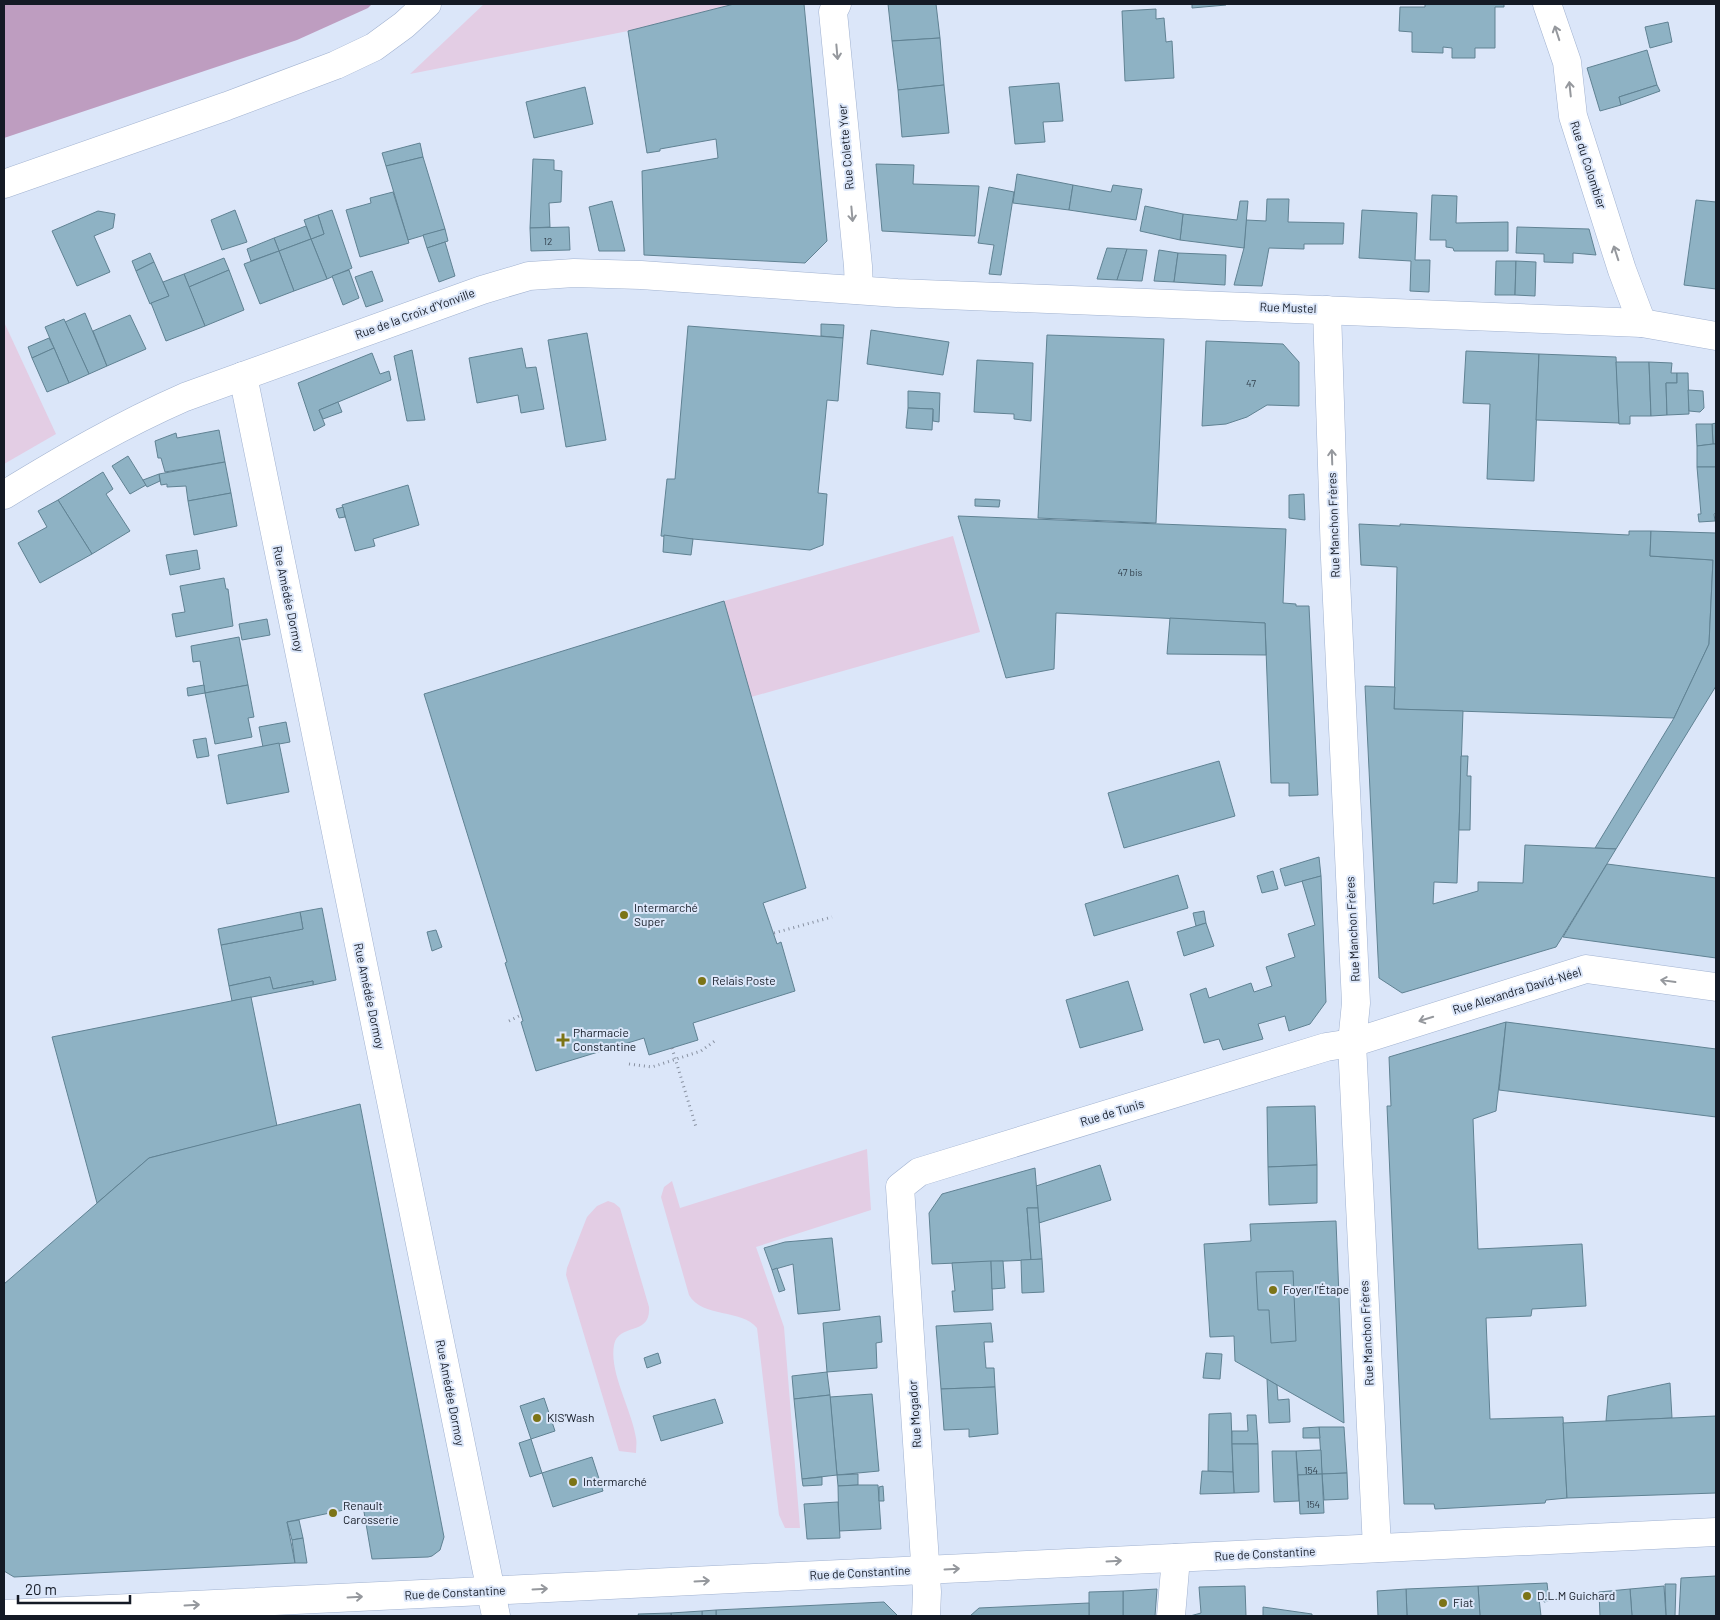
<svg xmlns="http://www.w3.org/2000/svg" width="1720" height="1620" font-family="Barlow,sans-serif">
  <rect width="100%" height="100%" fill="#dbe6f9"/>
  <g fill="#e3cde4">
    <polygon points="484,4 734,4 628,31 410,74"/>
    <polygon points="4,322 56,434 4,464"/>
    <polygon points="953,536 980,632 751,697 724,601"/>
    <path d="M867,1149L871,1210L756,1247L784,1327L800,1528H785L779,1515L757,1328C742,1309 702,1318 689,1295L661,1197L664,1187L672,1181L680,1208Z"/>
    <path d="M608,1201L614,1203L620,1208L649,1307C651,1337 619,1322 614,1345C609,1373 632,1410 636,1438C637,1443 636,1448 636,1453L619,1451L566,1275L567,1268L587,1217L597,1206Z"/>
  </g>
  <polygon fill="#be9dc0" points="4,4 372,4 368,8 297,40 4,138"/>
  <g fill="#8eb2c4" stroke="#608293">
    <polygon points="734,4 804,4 827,241 805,263 644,255 642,171 718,158 716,139 660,149 660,151 647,153 628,31"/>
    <polygon points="888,4 936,4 940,38 892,41"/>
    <polygon points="1192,4 1226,4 1226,5 1192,8"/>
    <polygon points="1425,4 1504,4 1504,7 1495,7 1495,48 1475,48 1475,58 1452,58 1452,48 1443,47 1443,53 1412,52 1412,32 1399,31 1400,7 1425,7"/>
    <polygon points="1156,9 1156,19 1164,18 1166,42 1172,41 1174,78 1125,81 1122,11"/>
    <polygon points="1668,22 1672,42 1650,48 1645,27"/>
    <polygon points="940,38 944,85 898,90 892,41"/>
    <polygon points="1647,50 1657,85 1619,97 1621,105 1600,111 1587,68"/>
    <polygon points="1059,83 1063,121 1043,122 1045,142 1015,144 1009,87"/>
    <polygon points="944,85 949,133 902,137 898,90"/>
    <polygon points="1657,85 1660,91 1621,105 1619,97"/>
    <polygon points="585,87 593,124 534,138 526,102"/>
    <polygon points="420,143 423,157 386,166 382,153"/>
    <polygon points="423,157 445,229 408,240 386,166"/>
    <polygon points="533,159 554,160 554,170 562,171 561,202 549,203 550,227 530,228"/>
    <polygon points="876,164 914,165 913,184 979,186 975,236 882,231"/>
    <polygon points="1017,174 1073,185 1069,210 1013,203"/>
    <polygon points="1073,185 1111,192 1113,185 1142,189 1136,220 1069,210"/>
    <polygon points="989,187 1014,192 1001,275 989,274 994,245 978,243"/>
    <polygon points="393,192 409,243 360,257 346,210 371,203 370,198"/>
    <polygon points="1432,195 1457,196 1456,223 1508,222 1508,251 1454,251 1453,248 1446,247 1446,240 1430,240"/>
    <polygon points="1267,199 1289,199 1288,222 1344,223 1343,244 1304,244 1304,249 1269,248 1262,286 1234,285 1244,248 1246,220 1266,221"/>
    <polygon points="1696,200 1716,202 1716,289 1684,285"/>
    <polygon points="612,201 625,251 599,251 589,207"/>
    <polygon points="1240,201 1248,201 1244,248 1180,240 1183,214 1237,220"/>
    <polygon points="1145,206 1183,214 1180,240 1140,231"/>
    <polygon points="235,210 247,242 222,250 211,220"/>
    <polygon points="332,210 352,268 327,279 311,239 324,234 318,215"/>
    <polygon points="1362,210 1417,213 1415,260 1430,260 1429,292 1410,291 1411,261 1359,258"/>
    <polygon points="98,211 115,214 113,228 94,236 110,272 77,286 52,231"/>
    <polygon points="318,215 324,234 311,239 304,220"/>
    <polygon points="306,226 311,239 279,251 274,238"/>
    <polygon points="569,227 570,250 531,251 530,228"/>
    <polygon points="1517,227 1589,229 1596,255 1573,253 1573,263 1544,262 1544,254 1516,253"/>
    <polygon points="445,229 448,241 427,248 423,235"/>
    <polygon points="274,238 279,251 251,261 247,249"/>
    <polygon points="311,239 327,279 294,291 279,251"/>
    <polygon points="445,242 455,276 439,282 427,248"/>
    <polygon points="1107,248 1127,249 1117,280 1097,279"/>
    <polygon points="1127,249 1147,250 1142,281 1117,280"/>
    <polygon points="1159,250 1178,253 1174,282 1154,281"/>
    <polygon points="279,251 294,291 260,304 244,264"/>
    <polygon points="150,253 154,262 136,271 132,261"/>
    <polygon points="1178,253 1226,255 1225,285 1174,282"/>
    <polygon points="224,258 229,270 189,287 184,274"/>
    <polygon points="1496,261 1516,261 1515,295 1495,295"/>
    <polygon points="1516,261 1536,262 1535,296 1515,295"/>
    <polygon points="154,262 169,296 150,304 136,271"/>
    <polygon points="229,270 244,310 205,326 189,287"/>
    <polygon points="349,270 359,298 343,305 332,276"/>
    <polygon points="372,271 383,301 366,307 355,277"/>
    <polygon points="184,274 205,326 166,341 151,303 169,296 163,282"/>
    <polygon points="85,313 107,366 89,374 65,322"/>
    <polygon points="130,315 146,349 107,366 93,331"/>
    <polygon points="64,319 89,374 69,383 45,327"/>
    <polygon points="821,324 844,325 843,338 821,336"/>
    <polygon points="688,326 843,338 838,401 827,400 818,493 827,494 823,545 810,550 661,536 667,479 675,479"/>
    <polygon points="871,330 949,342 943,375 867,364"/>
    <polygon points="587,333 606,440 566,447 548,340"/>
    <polygon points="1047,335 1164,339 1156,523 1038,518"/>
    <polygon points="49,338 54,348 32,358 28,347"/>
    <polygon points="1206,341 1283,344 1299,362 1299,406 1267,405 1247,417 1226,424 1202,426"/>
    <polygon points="54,348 69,383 47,392 32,358"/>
    <polygon points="522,348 526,368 536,367 544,409 521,413 518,395 477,403 469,358"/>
    <polygon points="412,350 425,420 407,421 394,356"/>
    <polygon points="1466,351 1539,354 1534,481 1487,479 1490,404 1463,403"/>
    <polygon points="372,353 380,374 389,371 391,380 319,410 325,425 314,431 298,383"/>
    <polygon points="1539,354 1616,357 1619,423 1536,420"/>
    <polygon points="977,360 1033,363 1031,421 1014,419 1014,414 974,412"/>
    <polygon points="1616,362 1649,362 1651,416 1630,416 1630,424 1619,424"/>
    <polygon points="1649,362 1672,363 1671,373 1677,373 1677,383 1666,383 1667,415 1651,416"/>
    <polygon points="1677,373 1688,373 1689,414 1667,415 1666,383 1677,383"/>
    <polygon points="1688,390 1703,391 1704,408 1700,412 1689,411"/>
    <polygon points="908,391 940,393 939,422 933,421 933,409 908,408"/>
    <polygon points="338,402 342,412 323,419 319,410"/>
    <polygon points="908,408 933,409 932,430 906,428"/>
    <polygon points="1716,423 1716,444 1713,444 1712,424"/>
    <polygon points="1696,424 1712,424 1713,444 1697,446"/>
    <polygon points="219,430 225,462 165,472 161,458 158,458 155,441 176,433 177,438"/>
    <polygon points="1713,444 1716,444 1716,467 1697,467 1697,446"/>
    <polygon points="128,456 146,485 130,494 112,466"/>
    <polygon points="225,462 231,493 188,501 186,486 167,487 167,484 161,485 159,474"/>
    <polygon points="1697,467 1716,467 1716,513 1714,514 1715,521 1699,522 1698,514 1701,514"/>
    <polygon points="103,472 113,489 106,494 130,531 92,554 58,500"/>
    <polygon points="159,474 160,481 147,487 143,480"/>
    <polygon points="408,485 419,525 373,539 375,546 355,551 342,505"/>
    <polygon points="231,493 237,526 194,535 188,501"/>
    <polygon points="1304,494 1305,520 1289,518 1289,495"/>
    <polygon points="975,499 1000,500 999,507 975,506"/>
    <polygon points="58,500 92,554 40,583 18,543 47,527 38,511"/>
    <polygon points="343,507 345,517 339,518 336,509"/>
    <polygon points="958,516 1286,529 1283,603 1296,604 1296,606 1309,606 1318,795 1289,796 1289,783 1271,783 1265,623 1056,613 1054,669 1006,678"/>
    <polygon points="1359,524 1400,526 1400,524 1458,527 1629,535 1629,531 1651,531 1650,556 1713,560 1709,644 1674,718 1394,709 1397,567 1361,565"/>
    <polygon points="1651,531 1716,533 1716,686 1616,849 1595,848 1674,718 1709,644 1713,560 1650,556"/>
    <polygon points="664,535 693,539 691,555 663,552"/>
    <polygon points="197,550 200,569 170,575 166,555"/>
    <polygon points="224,578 226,589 228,589 233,626 176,637 172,614 185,612 180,586"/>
    <polygon points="724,601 806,888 763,903 777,944 781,942 795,991 693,1023 698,1040 649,1055 644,1038 536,1071 521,1022 523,1021 505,963 507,962 424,694"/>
    <polygon points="1170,618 1265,623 1266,655 1167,654"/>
    <polygon points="267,619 270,635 242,640 239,624"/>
    <polygon points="239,637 248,685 205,693 200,661 193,662 191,646"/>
    <polygon points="204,685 205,693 188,696 187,688"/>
    <polygon points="248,685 254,717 248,718 252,737 215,744 205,693"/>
    <polygon points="1365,686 1395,687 1394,709 1463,711 1457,883 1434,882 1433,904 1478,891 1478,882 1523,883 1525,845 1616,849 1556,947 1402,993 1379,978"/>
    <polygon points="286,722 290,742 263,747 259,727"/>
    <polygon points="206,738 209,756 197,758 193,740"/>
    <polygon points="279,743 289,792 227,804 218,755"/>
    <polygon points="1461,756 1468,756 1467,776 1471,776 1470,830 1459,830"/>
    <polygon points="1219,761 1235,816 1124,848 1108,793"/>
    <polygon points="1319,857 1321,876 1285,886 1280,869"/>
    <polygon points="1607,864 1716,878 1716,958 1563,937"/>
    <polygon points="1273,871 1278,889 1262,893 1257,876"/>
    <polygon points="1178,875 1188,908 1094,936 1085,904"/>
    <polygon points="1321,876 1326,1002 1310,1024 1289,1031 1285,1016 1258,1024 1263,1039 1223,1050 1219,1039 1204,1043 1190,994 1206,988 1209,998 1251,983 1254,992 1272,986 1266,967 1295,957 1288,934 1315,925 1302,881"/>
    <polygon points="322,908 336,980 313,985 313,981 273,989 270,977 229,986 221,945 303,929 300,912"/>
    <polygon points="1204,911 1206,923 1196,926 1193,913"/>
    <polygon points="300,912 303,929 221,945 218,929"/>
    <polygon points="1206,923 1214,946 1184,956 1177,932"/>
    <polygon points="436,930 442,947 432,951 427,932"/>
    <polygon points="270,977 273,989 313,981 313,985 232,1001 229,986"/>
    <polygon points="1128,981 1143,1030 1080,1048 1066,1000"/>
    <polygon points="251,997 277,1126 149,1158 97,1203 52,1037"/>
    <polygon points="1506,1022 1496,1111 1473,1119 1478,1249 1582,1244 1586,1306 1532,1309 1531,1316 1486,1318 1490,1419 1563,1417 1567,1498 1546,1500 1545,1503 1435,1509 1434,1504 1404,1504 1387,1106 1391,1106 1389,1057"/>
    <polygon points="1506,1022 1716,1049 1716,1117 1499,1090"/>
    <polygon points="360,1104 444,1537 440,1550 432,1556 428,1557 372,1559 363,1506 287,1522 295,1563 14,1577 4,1571 4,1284 149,1158"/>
    <polygon points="1315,1106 1317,1165 1268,1167 1267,1107"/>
    <polygon points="1100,1165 1111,1200 1039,1223 1036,1186"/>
    <polygon points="1317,1165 1317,1203 1269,1205 1268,1167"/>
    <polygon points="1035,1168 1038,1208 1027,1208 1031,1260 932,1264 929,1213 942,1194"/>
    <polygon points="1027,1208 1038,1208 1042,1259 1031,1260"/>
    <polygon points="1336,1221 1344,1423 1235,1361 1234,1336 1210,1337 1204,1244 1251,1241 1250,1224"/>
    <polygon points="832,1238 840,1310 798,1314 793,1264 772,1270 764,1248 785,1242"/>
    <polygon points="1042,1259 1044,1292 1022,1293 1021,1260"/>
    <polygon points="991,1261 993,1310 954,1312 952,1291 955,1291 952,1263"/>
    <polygon points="991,1261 1003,1261 1005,1288 992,1289"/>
    <polygon points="777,1268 785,1290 779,1292 772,1270"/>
    <polygon points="1293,1271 1296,1341 1271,1343 1269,1310 1258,1310 1256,1272"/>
    <polygon points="880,1316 882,1342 876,1343 877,1368 827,1372 823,1323"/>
    <polygon points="991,1323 993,1342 984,1342 986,1368 994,1368 995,1387 941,1389 936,1326"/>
    <polygon points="658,1353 661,1363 647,1368 644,1358"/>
    <polygon points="1206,1353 1222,1354 1220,1379 1203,1378"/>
    <polygon points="827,1372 830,1395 794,1399 792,1376"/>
    <polygon points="1267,1379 1277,1385 1278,1400 1289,1399 1290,1422 1269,1423"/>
    <polygon points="1670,1383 1672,1418 1606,1421 1608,1396"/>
    <polygon points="995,1387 998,1434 969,1437 969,1429 944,1430 941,1389"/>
    <polygon points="872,1394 879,1471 837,1475 830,1397"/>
    <polygon points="830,1395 837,1475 802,1479 794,1399"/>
    <polygon points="544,1398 555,1431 531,1439 520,1406"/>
    <polygon points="715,1399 723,1423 661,1441 653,1416"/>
    <polygon points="1231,1413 1233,1472 1208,1471 1209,1414"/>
    <polygon points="1247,1415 1256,1415 1258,1444 1232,1444 1232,1431 1248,1431"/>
    <polygon points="1716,1416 1716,1493 1567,1498 1563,1423"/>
    <polygon points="1319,1427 1344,1427 1347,1473 1322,1474"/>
    <polygon points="1319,1427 1320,1438 1303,1438 1303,1428"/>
    <polygon points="531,1439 542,1473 530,1477 519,1443"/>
    <polygon points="1232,1444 1258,1444 1259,1492 1234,1493"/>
    <polygon points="1321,1450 1322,1474 1298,1475 1296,1451"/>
    <polygon points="1272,1451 1296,1451 1299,1501 1274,1502"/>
    <polygon points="592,1457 603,1491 553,1507 542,1473"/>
    <polygon points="1202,1471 1233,1472 1234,1493 1200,1494"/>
    <polygon points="1347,1473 1348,1499 1324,1500 1322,1474"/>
    <polygon points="858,1474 858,1485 838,1486 837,1475"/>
    <polygon points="1322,1474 1324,1513 1300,1514 1298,1475"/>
    <polygon points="822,1477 822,1485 803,1486 802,1479"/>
    <polygon points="858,1485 878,1485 881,1529 839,1531 838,1486"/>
    <polygon points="883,1486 884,1501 879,1501 879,1487"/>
    <polygon points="838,1502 840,1538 807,1539 804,1504"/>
    <polygon points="299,1520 303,1538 292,1540 287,1522"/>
    <polygon points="303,1538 307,1563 295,1563 292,1540"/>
    <polygon points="1716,1576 1716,1616 1679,1616 1681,1578"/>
    <polygon points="1547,1583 1549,1601 1544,1602 1544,1597 1539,1598 1541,1616 1480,1616 1478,1586"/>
    <polygon points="1665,1584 1676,1584 1675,1616 1666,1616"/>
    <polygon points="1245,1586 1246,1616 1190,1616 1201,1613 1199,1587"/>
    <polygon points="1478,1586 1480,1616 1407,1616 1406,1589"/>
    <polygon points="1664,1586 1666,1616 1632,1616 1630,1589"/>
    <polygon points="1157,1589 1155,1616 1123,1616 1123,1591"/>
    <polygon points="1406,1589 1407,1616 1378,1616 1377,1591"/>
    <polygon points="1630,1589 1632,1616 1600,1616 1599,1592"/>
    <polygon points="1123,1591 1123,1616 1089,1616 1089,1592"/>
    <polygon points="884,1602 898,1616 716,1616 716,1610"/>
    <polygon points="1089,1603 1089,1616 970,1616 979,1608"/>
    <polygon points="1263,1607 1312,1614 1312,1616 1263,1616"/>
    <polygon points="716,1610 716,1616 702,1616 702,1611"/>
    <polygon points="702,1611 702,1616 671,1616 671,1613"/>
    <polygon points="671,1613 671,1616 639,1616 638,1614"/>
  </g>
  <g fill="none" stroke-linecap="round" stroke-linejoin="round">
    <defs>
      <g id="minor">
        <polyline points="837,4 833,12 858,266 859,290"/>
        <polyline points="1547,4 1567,62 1573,116 1622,270 1642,323"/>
        <polyline points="4,184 227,106 336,65 374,47 404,25 427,4"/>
        <polyline points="1327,310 1335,558 1356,1003 1352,1043 1377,1548"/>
        <polyline points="243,376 496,1616"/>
        <path d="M4,495C63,459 121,425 185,397L482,290L529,276L574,273L641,275L897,293L1642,323L1716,336"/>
        <polyline points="4,1614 1716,1532"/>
        <polyline points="926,1616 927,1592 900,1187 919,1172 1326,1047 1352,1043 1586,969 1716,987"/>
        <polyline points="1171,1616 1176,1558"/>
      </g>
    </defs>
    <use href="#minor" stroke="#a1b2d0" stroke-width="29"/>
    <g stroke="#8891a1" stroke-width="3" stroke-dasharray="1 4" stroke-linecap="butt">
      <polyline points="774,933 832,917"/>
      <polyline points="509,1021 521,1015"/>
      <polyline points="672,1048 696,1127"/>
      <polyline points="629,1064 652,1067 701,1051 716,1040"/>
    </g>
    <use href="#minor" stroke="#fff" stroke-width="28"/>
  </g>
  <defs><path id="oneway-shaft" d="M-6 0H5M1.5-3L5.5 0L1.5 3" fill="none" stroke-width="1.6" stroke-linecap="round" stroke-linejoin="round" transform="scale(1.25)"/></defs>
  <g stroke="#95989d">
    <use href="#oneway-shaft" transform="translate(1557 33) rotate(-108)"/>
    <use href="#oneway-shaft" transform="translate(837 52) rotate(85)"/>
    <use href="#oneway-shaft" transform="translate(1570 89) rotate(-96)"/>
    <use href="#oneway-shaft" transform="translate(852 214) rotate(85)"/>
    <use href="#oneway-shaft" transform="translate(1616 253) rotate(-108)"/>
    <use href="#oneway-shaft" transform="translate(1332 457) rotate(-92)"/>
    <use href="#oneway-shaft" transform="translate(1668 981) rotate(-172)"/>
    <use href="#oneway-shaft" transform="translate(1426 1019) rotate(163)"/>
    <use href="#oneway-shaft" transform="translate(1114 1561) rotate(-3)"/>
    <use href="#oneway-shaft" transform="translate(952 1569) rotate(-3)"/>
    <use href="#oneway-shaft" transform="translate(702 1581) rotate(-3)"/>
    <use href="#oneway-shaft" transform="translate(540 1589) rotate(-3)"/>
    <use href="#oneway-shaft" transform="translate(355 1597) rotate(-3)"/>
    <use href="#oneway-shaft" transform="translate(192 1605) rotate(-3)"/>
  </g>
  <g fill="#7c7417" stroke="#dbe6f9" stroke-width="2">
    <circle cx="624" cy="915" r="5"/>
    <circle cx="702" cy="981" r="5"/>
    <path d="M560.5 1032.5h5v5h5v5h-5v5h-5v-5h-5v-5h5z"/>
    <circle cx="1273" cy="1290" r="5"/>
    <circle cx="537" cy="1418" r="5"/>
    <circle cx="573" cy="1482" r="5"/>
    <circle cx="333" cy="1513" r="5"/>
    <circle cx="1527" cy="1596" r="5"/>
    <circle cx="1443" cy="1603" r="5"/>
  </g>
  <g text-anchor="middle" stroke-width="4" stroke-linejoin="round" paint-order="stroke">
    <g font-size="10" fill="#32404d">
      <text x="548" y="245">12</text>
      <text x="1251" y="387">47</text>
      <text x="1130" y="576">47 bis</text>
      <text x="1311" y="1474">154</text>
      <text x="1313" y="1508">154</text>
    </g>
    <g font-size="12" fill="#141a25" stroke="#dbe6f9">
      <text transform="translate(846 147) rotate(-95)" y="4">Rue Colette Yver</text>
      <text transform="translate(1588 165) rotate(72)" y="4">Rue du Colombier</text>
      <text transform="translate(1288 308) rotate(2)" y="4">Rue Mustel</text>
      <text transform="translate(415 314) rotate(-20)" y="4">Rue de la Croix d'Yonville</text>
      <text transform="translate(1334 525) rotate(-92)" y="4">Rue Manchon Frères</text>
      <text transform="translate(288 599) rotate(78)" y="4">Rue Amédée Dormoy</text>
      <text transform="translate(1353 929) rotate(-93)" y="4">Rue Manchon Frères</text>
      <text transform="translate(1517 991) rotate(-17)" y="4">Rue Alexandra David-Néel</text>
      <text transform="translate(369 996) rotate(78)" y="4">Rue Amédée Dormoy</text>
      <text transform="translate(1112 1113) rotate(-17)" y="4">Rue de Tunis</text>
      <text transform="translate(1367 1333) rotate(-93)" y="4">Rue Manchon Frères</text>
      <text transform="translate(450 1393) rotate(79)" y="4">Rue Amédée Dormoy</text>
      <text transform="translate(915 1414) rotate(-94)" y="4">Rue Mogador</text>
      <text transform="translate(1265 1554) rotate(-3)" y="4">Rue de Constantine</text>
      <text transform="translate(860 1573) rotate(-3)" y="4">Rue de Constantine</text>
      <text transform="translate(455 1593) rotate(-3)" y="4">Rue de Constantine</text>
    </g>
    <g font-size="12" fill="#141a25" stroke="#dbe6f9" text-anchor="start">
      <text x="634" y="912">Intermarché<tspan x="634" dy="14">Super</tspan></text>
      <text x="712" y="985">Relais Poste</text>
      <text x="573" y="1037">Pharmacie<tspan x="573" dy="14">Constantine</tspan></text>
      <text x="1283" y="1294">Foyer l'Étape</text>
      <text x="547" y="1422">KIS'Wash</text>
      <text x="583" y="1486">Intermarché</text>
      <text x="343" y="1510">Renault<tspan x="343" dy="14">Carosserie</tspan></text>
      <text x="1537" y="1600">D.L.M Guichard</text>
      <text x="1453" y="1607">Fiat</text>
    </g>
  </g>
  <rect width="1720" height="1620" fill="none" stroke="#141a25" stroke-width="10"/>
  <path d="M18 1595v8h112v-8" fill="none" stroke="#141a25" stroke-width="2.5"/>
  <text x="25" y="1595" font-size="15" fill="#141a25" stroke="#dbe6f9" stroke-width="4" paint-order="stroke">20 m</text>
</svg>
